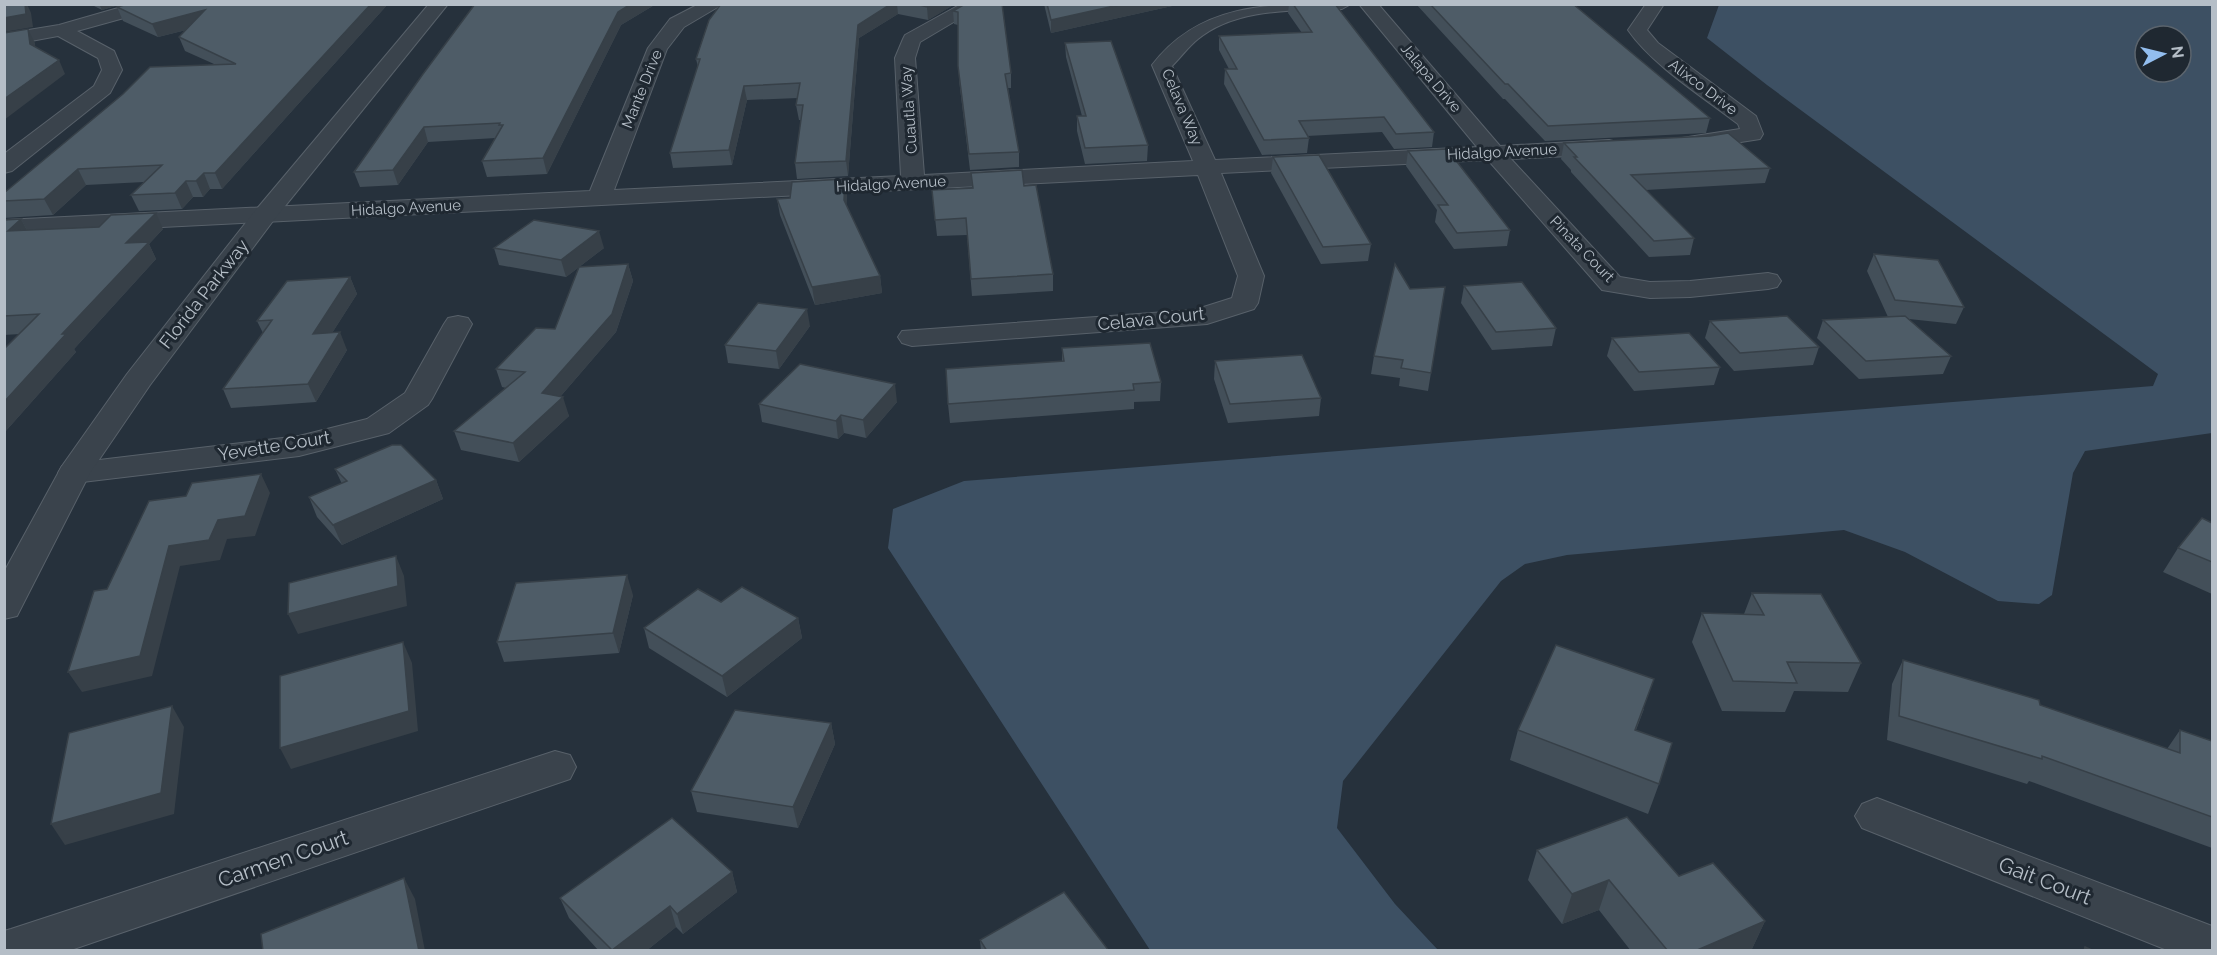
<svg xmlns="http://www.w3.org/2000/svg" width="2217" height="955" font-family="Raleway,sans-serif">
  <rect width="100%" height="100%" fill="#26313c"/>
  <path fill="#3d5063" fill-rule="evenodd" d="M1719,5H2212V433L2085,451L2073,473L2052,595L2039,604L1998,601L1905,552L1844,530L1567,555L1525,564L1501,581L1343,781L1337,828L1395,904L1438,950H1150L888,548L893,509L964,481L2153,386L2158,374L1767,85L1707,38ZM2145,36H2181V72H2145Z"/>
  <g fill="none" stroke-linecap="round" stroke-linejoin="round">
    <defs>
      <g id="minor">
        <polygon points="132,4 163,4 160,8 77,31 114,51 122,70 110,93 12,171 4,173 4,154 94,86 102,70 98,58 58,36 4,46 4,34 59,25"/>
        <path d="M699,4H723L684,27L667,49L614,190L901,176L895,58L903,39L905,35L961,4H984L920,42L915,58L924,175L1193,161L1152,65C1202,0 1274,4 1351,4L1342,9C1295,11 1237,7 1198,39C1189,46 1181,57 1172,66L1215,160L1477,147L1359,4H1378L1500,146L1609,140L1617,142L1620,147L1617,152L1609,154L1511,159L1620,277L1650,282L1690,281L1768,273L1777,275L1781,281L1777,287L1768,289L1690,297L1650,298L1602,290L1488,160L1221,173L1264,276L1258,303L1254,309L1207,324L912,346L902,343L898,337L902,331L1194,310L1232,298L1238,276L1198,175L4,235V220L590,191L648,48L670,19Z"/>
        <path d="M1646,4H1664L1647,30L1658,43L1756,116L1763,134L1760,139L1690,150L1682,148L1679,143L1682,138L1740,129L1738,124C1703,97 1652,65 1628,30Z"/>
        <polygon points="458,316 468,318 472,324 432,399 428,405 389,433 299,456 74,483 62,480 58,473 62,466 74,463 299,436 367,419 405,393 444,324 448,318"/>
        <polygon points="555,751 570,755 576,767 570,779 71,950 4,950 4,931 11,929"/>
        <polygon points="1877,798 2212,926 2212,950 2167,950 1862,828 1855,816 1862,804"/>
      </g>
      <polygon id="tertiary" points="429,4 448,4 273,221 150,385 90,473 17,616 4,619 4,572 62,466 127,374 255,211"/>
    </defs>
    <use href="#minor" stroke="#58616a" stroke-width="2"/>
    <use href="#tertiary" stroke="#58616a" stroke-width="2"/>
    <use href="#minor" fill="#3a434c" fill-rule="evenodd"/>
    <use href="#tertiary" fill="#3a434c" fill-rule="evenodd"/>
  </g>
  <g fill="#434f59">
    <polygon points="90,4 122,4 102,10"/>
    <polygon points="128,4 388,4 222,189 210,189 203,197 193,197 182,209 139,211 131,195 144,182 86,185 53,215 4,218 4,193 214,64 185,51 179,37 186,30 158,37 123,21 117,7"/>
    <polygon points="475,4 656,4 621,25 547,174 487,177 482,161 496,138 428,142 398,185 360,187 354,172"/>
    <polygon points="721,4 955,4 928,20 898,14 859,38 848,176 797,179 795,163 801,120 799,120 796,105 798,98 747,100 732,165 673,168 670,153 698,67 696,59"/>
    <polygon points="965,4 1011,73 1011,88 1008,88 1019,152 1019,167 970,170 959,80 958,25 954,24 953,11"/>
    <polygon points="1044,4 1181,4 1051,33"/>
    <polygon points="1289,4 1293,4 1434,132 1432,147 1394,149 1382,132 1307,136 1309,138 1307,153 1262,155 1224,84 1225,69 1229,69 1219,50 1219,36 1302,33 1288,13"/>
    <polygon points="1416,4 1573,4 1710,118 1706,133 1545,141 1505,99 1503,99"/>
    <polygon points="1065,43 1148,145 1147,161 1085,164 1077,131 1077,116 1082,116 1066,57"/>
    <polygon points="1564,143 1770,168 1765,183 1646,190 1694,238 1690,255 1649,257 1571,172 1571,170 1561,159"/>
    <polygon points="1408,151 1510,230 1507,246 1454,249 1435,222 1437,210 1406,166"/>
    <polygon points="1273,157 1371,244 1368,261 1321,264 1271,173"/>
    <polygon points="971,173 1024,186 1053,274 1053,291 972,296 967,235 937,236 932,190 972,188"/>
    <polygon points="847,195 846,206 880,276 882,293 815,305 780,215 777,199"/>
    <polygon points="21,219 27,230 163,229 149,244 156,259 74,349 76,352 4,433 4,349 20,334 4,335 4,220"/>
    <polygon points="494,248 604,248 566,277 499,265"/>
    <polygon points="1874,254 1964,307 1956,324 1909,319 1951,356 1943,374 1859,379 1817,338 1823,320 1888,317 1867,271"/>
    <polygon points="628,264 633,281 616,332 560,397 569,416 519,462 461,450 454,431 506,388 502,387 496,369 555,329"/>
    <polygon points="350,277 357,294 332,333 347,350 316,402 231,408 223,389 263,333 257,321"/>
    <polygon points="1464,286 1556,328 1552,346 1492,350 1461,303"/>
    <polygon points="1445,287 1428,391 1399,386 1400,378 1371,374 1374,356 1410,289"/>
    <polygon points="1710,321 1819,347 1813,365 1734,371 1705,338"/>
    <polygon points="810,326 779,369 728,363 725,345"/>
    <polygon points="1612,338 1720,367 1714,385 1634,391 1607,356"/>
    <polygon points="1062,348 1161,382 1160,401 1134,402 1134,409 950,423 948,404 1062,362"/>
    <polygon points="1215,361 1321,398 1319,416 1228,423 1214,379"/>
    <polygon points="897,402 866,438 844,433 838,439 762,422 759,404"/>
    <polygon points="335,469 436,480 443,499 342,545 317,517 309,497 342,484"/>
    <polygon points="2212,523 2212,594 2163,572 2178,548"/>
    <polygon points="1752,593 1861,663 1848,692 1794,691 1785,712 1722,711 1692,642 1702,613 1744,614"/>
    <polygon points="633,595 619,653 504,662 497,642"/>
    <polygon points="721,602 798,618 802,638 727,697 649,648 644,628"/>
    <polygon points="1903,660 2167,749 2180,730 2212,741 2212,848 2029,781 2027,784 1887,740 1892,684"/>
    <polygon points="1644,709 1636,730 1659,784 1648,814 1510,760 1518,730"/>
    <polygon points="831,723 835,744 798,828 697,812 691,791"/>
    <polygon points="1537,850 1679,876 1765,921 1751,951 1631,951 1599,910 1562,924 1528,880"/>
    <polygon points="732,872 737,892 683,934 676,927 646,951 599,951 569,918 560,898"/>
    <polygon points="980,940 1109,951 981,951"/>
  </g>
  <g fill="#374048">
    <polygon points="25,4 27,4 31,13 33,27 4,32 4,18"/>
    <polygon points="99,4 122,4 102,10"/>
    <polygon points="371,4 388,4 222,189 215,173"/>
    <polygon points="631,4 656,4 621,25 547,174 543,158 618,12"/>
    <polygon points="891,4 897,4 898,14 859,38 848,176 846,161 858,25"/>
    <polygon points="931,4 955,4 928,20 927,7"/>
    <polygon points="1123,4 1181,4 1051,33 1051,20"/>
    <polygon points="205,10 210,24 158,37 152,24"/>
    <polygon points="28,29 35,43 36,58 30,44"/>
    <polygon points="59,60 65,74 4,120 4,99"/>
    <polygon points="744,86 747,100 732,165 729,150"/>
    <polygon points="424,127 428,142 398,185 393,170"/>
    <polygon points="78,169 86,185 53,215 44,199"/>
    <polygon points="204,173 210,189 203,197 196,181"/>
    <polygon points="845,179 847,195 846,216 844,200"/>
    <polygon points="186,181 193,197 182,209 175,193"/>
    <polygon points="156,213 163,229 149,244 156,259 74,349 76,352 4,433 4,402 62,334 126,243"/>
    <polygon points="21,219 30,236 8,231"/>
    <polygon points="599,231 604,248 566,277 561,260"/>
    <polygon points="628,264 633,281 616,332 547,412 542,393"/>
    <polygon points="880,276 882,293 815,305 812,287"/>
    <polygon points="350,277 357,294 320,352 313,334"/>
    <polygon points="807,309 810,326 779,369 776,351"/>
    <polygon points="340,332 347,350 316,402 308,384"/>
    <polygon points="895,384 897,402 866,438 863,420"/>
    <polygon points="563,397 569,416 519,462 513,443"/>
    <polygon points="841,415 844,433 838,439 836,421"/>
    <polygon points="261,474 270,493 255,536 227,539 220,560 180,566 152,676 82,692 68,672 169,546 218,520"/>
    <polygon points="436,480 443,499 342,545 333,525"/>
    <polygon points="396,556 404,576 407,606 298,634 288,614"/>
    <polygon points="627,575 633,595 619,653 613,633"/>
    <polygon points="798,618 802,638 727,697 722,676"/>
    <polygon points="403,642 412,663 418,731 291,769 280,748"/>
    <polygon points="172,706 184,727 174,814 65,845 51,824"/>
    <polygon points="831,723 835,744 798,828 793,807"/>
    <polygon points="732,872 737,892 683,934 677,914"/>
    <polygon points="404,878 415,899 425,951 419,951"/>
    <polygon points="1609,880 1599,910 1562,924 1572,894"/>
    <polygon points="670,906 676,927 646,951 612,950"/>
    <polygon points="1765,921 1751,951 1695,951"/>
  </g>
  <g fill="#4e5c67" stroke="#374048" stroke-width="1.5">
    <polygon points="4,4 25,4 26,14 4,18"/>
    <polygon points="128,4 371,4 215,173 204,173 196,181 186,181 175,193 131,195 162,165 78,169 44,199 4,201 4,193 123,94 150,67 236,64 179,37 205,10 152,24 117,7"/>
    <polygon points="475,4 631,4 618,12 543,158 482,161 503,125 499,125 500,123 424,127 393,170 354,172 423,74"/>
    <polygon points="721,4 891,4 858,25 846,161 795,163 803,105 796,105 800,83 744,86 729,150 670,153 700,59 696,59 709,20"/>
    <polygon points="916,4 931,4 927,7"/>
    <polygon points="965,4 1002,4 1011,73 1005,74 1019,152 969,154 958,66 958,12 953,11"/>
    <polygon points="1047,4 1123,4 1051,20"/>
    <polygon points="1293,4 1335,4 1434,132 1396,134 1384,117 1299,121 1309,138 1264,140 1225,69 1237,69 1219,36 1312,32"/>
    <polygon points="1430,4 1573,4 1710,118 1548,126 1508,84 1505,84"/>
    <polygon points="28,29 30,44 59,60 4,99 4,33"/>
    <polygon points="1111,41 1148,145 1085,148 1077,116 1086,116 1065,43"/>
    <polygon points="1728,133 1770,168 1631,175 1694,238 1654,241 1574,157 1577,157 1564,143 1710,136"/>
    <polygon points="1447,149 1510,230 1457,233 1438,205 1448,205 1408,151"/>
    <polygon points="1319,155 1371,244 1323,247 1273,157"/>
    <polygon points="1022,170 1024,186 1036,185 1053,274 971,279 966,218 935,220 932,190 973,188 971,173"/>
    <polygon points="845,179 844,200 880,276 812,287 777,199 790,198 792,182"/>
    <polygon points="156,213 126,243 149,242 62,334 66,334 4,402 4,349 39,314 4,316 4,220 21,219 8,231 99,227 111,215"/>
    <polygon points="534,220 599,231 561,260 494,248"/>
    <polygon points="1874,254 1938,260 1964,307 1895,300"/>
    <polygon points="628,264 612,314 542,393 563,397 513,443 454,431 525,372 496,369 536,328 555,329 579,267"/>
    <polygon points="1395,264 1410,289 1445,287 1431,373 1401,368 1403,360 1374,356"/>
    <polygon points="350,277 313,334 340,332 308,384 223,389 272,320 257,321 287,281"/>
    <polygon points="1522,282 1556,328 1496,332 1464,286"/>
    <polygon points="758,303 807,309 776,351 725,345"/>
    <polygon points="1787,316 1819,347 1740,353 1710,321"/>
    <polygon points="1905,316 1951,356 1866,361 1823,320"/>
    <polygon points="1689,333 1720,367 1639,372 1612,338"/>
    <polygon points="1150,343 1161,382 1133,384 1134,390 948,404 946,369 1064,361 1062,348"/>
    <polygon points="1302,355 1321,398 1230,404 1215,361"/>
    <polygon points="800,364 895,384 863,420 841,415 836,421 759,404"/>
    <polygon points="392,445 401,445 436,480 333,525 309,497 347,481 335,469"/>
    <polygon points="261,474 245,516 218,520 209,540 169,546 140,656 68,672 94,591 107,589 149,501 186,496 192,483"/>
    <polygon points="2202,518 2212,523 2212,562 2178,548"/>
    <polygon points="396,556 398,586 288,614 289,583"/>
    <polygon points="627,575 613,633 497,642 516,583"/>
    <polygon points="742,587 798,618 722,676 644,628 698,589 721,602"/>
    <polygon points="1752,593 1821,594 1861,663 1787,662 1797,683 1733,681 1702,613 1764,615"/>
    <polygon points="403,642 409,711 280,748 280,676"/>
    <polygon points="1556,645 1654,679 1635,730 1672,743 1659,784 1518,730"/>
    <polygon points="1903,660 2039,700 2040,705 2180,753 2180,730 2212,741 2212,817 2042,756 2042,759 1899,716"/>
    <polygon points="172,706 161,793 51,824 69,733"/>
    <polygon points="735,710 831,723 793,807 691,791"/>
    <polygon points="1627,817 1679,876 1713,863 1765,921 1695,951 1668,951 1609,880 1572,894 1537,850"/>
    <polygon points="672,818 732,872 677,914 670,906 612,950 560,898"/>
    <polygon points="404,878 419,951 263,951 261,934"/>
    <polygon points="1064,892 1109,951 987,951 980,940"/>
    <polygon points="2085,947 2094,951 2084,951"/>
  </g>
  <g text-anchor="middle" stroke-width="6" stroke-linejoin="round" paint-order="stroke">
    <g font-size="15" fill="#b5bec7" stroke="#1f2831">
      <text transform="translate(1431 78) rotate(50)" y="5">Jalapa Drive</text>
      <text transform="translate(1703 87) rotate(37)" y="5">Alixco Drive</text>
      <text transform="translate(642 89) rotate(-68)" y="5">Mante Drive</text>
      <text transform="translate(1182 107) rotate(67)" y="5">Celava Way</text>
      <text transform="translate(909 110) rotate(-94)" y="5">Cuautla Way</text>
      <text transform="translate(1502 152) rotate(-3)" y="5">Hidalgo Avenue</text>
      <text transform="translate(891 184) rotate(-3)" y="5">Hidalgo Avenue</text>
      <text transform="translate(406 208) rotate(-3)" y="5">Hidalgo Avenue</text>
      <text transform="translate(1582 249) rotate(46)" y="5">Pinata Court</text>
    </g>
    <g font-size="18" fill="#b5bec7" stroke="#1f2831">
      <text transform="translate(204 294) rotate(-52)" y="6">Florida Parkway</text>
      <text transform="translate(1151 319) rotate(-6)" y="6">Celava Court</text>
      <text transform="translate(274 446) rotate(-9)" y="6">Yevette Court</text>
    </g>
    <g font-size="21" fill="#b5bec7" stroke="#1f2831">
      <text transform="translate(283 859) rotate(-19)" y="7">Carmen Court</text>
      <text transform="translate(2045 881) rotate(21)" y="7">Gait Court</text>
    </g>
  </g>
  <rect width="2217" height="955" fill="none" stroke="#b5bec7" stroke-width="12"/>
  <g transform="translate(2163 54) rotate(83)"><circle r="28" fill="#1f2831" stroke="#5b646d" stroke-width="1.5"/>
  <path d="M0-4.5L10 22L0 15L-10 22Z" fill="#93beef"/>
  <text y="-9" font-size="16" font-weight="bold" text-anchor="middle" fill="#b5bec7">N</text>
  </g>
</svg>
